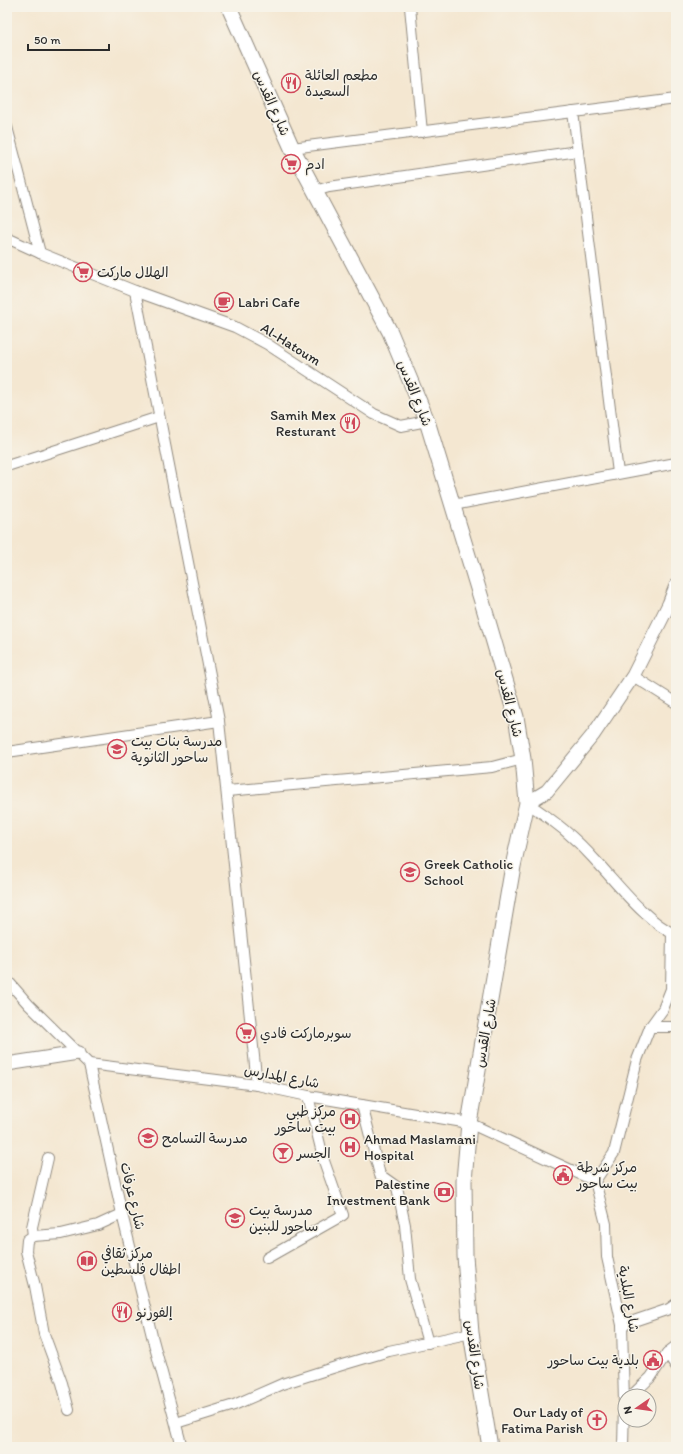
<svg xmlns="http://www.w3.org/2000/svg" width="683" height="1454" font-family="Itim,'Playpen Sans Arabic',sans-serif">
  <rect width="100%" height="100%" fill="#f7f3e8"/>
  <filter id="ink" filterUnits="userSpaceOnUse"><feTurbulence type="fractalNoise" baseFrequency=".025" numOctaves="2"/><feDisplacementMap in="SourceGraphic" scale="8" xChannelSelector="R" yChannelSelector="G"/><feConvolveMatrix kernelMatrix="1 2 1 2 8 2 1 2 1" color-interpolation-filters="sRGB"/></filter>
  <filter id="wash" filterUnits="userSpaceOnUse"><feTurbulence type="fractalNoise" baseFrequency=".012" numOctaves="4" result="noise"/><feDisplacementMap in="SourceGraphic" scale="16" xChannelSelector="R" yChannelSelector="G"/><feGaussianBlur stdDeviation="0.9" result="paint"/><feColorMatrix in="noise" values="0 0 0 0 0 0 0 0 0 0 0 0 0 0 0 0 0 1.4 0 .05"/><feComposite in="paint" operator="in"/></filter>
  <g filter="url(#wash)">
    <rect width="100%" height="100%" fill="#f4e7d1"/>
  </g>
  <g filter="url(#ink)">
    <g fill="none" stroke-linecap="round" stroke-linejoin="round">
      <defs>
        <g id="minor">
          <polyline points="410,7 422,132"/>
          <polyline points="573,112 618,473"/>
          <polyline points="7,127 40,253"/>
          <polyline points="292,148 676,99"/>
          <polyline points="315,191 329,187 578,151"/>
          <polyline points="7,238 40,253 135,291 235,327 267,344 374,414 401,426 427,421"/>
          <polyline points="135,291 219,721 257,1085"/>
          <polyline points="7,466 159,417"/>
          <polyline points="453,505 676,463"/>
          <polyline points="633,676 676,703"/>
          <polyline points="7,752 219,721"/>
          <polyline points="227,791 492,767 523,759"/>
          <path d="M527,803C554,820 574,836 595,860C618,884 645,921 676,935"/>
          <polyline points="7,980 29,1005 89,1064 122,1214 152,1336 182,1447"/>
          <polyline points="650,1027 663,1009 671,989 672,933"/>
          <polyline points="89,1064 257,1085 308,1096 469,1123 595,1181"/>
          <polyline points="362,1105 380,1175 397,1187 405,1225 410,1279 428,1343"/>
          <polyline points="595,1181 606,1224 607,1257 622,1325 624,1403 623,1447"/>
          <polyline points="595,1181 614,1153 637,1060 650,1027 676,1027"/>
          <polyline points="33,1236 32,1227 48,1158"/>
          <polyline points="267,1258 343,1215 324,1161 308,1096"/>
          <polyline points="622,1325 669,1309 676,1304"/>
          <polyline points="667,1353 676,1346"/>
          <polyline points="631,1396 651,1377 667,1353 676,1366"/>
          <polyline points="69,1410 62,1383 44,1334 35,1286 26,1251 27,1240 33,1236 61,1234 98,1225 122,1214"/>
          <polyline points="176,1423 234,1405 282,1384 342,1365 389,1351 471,1333"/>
        </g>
        <g id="tertiary">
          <polyline points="527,803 547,791 593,735 633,676 669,604 676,586"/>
          <polyline points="7,1064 78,1053"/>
        </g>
        <polyline id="secondary" points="229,7 292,148 390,332 427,421 484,608 516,717 523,759 527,803 513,866 469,1123 464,1181 465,1256 471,1333 490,1447"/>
      </defs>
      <use href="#minor" stroke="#90897e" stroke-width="12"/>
      <use href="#tertiary" stroke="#90897e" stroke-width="15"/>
      <use href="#secondary" stroke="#90897e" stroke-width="17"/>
      <use href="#minor" stroke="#fff" stroke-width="10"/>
      <use href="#tertiary" stroke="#fff" stroke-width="13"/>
      <use href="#secondary" stroke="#fff" stroke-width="15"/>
    </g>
  </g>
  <defs>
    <symbol id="restaurant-ring" viewBox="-11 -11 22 22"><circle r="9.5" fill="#f7f3e8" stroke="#d1495b" stroke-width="1.5"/><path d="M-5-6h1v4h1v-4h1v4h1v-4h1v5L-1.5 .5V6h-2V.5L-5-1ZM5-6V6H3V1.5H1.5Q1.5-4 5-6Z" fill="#d1495b"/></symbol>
    <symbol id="supermarket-ring" viewBox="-11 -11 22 22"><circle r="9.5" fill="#f7f3e8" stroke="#d1495b" stroke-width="1.5"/><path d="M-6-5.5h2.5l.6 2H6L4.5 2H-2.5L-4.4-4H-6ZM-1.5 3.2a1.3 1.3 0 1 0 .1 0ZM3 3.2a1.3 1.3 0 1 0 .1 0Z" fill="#d1495b"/></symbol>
    <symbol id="cafe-ring" viewBox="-11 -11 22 22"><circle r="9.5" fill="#f7f3e8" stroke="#d1495b" stroke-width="1.5"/><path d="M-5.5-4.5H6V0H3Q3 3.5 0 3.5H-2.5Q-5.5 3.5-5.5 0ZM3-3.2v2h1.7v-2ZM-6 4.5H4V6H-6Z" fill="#d1495b"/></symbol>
    <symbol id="school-ring" viewBox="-11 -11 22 22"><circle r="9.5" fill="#f7f3e8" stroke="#d1495b" stroke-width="1.5"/><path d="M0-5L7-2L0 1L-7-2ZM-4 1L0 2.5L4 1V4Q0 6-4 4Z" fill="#d1495b"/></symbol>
    <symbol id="hospital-ring" viewBox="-11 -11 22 22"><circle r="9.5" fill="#f7f3e8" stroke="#d1495b" stroke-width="1.5"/><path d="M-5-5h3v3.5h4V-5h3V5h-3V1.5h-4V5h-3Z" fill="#d1495b"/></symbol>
    <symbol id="bar-ring" viewBox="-11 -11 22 22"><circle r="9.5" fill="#f7f3e8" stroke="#d1495b" stroke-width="1.5"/><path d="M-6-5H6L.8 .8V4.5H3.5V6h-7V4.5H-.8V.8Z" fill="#d1495b"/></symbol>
    <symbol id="civic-ring" viewBox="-11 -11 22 22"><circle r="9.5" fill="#f7f3e8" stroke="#d1495b" stroke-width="1.5"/><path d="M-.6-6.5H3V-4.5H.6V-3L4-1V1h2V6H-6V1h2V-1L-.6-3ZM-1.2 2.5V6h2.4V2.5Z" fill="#d1495b"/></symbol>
    <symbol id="bank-ring" viewBox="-11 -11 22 22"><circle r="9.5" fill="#f7f3e8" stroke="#d1495b" stroke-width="1.5"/><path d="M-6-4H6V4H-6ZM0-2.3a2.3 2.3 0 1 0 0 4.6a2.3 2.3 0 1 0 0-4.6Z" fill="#d1495b"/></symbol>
    <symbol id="library-ring" viewBox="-11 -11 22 22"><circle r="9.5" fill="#f7f3e8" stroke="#d1495b" stroke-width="1.5"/><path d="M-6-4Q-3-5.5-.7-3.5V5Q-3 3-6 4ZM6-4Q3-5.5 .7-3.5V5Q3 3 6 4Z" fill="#d1495b"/></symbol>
    <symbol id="church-ring" viewBox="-11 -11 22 22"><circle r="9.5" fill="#f7f3e8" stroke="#d1495b" stroke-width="1.5"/><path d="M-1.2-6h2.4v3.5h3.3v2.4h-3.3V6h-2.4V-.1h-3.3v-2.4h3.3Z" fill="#d1495b"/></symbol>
  </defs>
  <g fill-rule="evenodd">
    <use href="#restaurant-ring" x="280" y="72" width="22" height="22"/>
    <use href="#supermarket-ring" x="280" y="153" width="22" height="22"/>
    <use href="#supermarket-ring" x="72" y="261" width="22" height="22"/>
    <use href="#cafe-ring" x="213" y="291" width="22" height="22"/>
    <use href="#restaurant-ring" x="339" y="412" width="22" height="22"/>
    <use href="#school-ring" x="106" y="738" width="22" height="22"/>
    <use href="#school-ring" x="399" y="861" width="22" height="22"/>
    <use href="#supermarket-ring" x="235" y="1022" width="22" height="22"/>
    <use href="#hospital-ring" x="339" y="1108" width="22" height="22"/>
    <use href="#school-ring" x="137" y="1127" width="22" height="22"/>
    <use href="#hospital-ring" x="339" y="1136" width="22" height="22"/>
    <use href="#bar-ring" x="272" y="1142" width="22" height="22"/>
    <use href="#civic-ring" x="552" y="1164" width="22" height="22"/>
    <use href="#bank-ring" x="433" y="1181" width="22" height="22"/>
    <use href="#school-ring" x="224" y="1207" width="22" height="22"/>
    <use href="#library-ring" x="76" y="1250" width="22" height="22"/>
    <use href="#restaurant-ring" x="111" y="1301" width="22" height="22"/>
    <use href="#civic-ring" x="642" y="1349" width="22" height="22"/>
    <use href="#church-ring" x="586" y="1409" width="22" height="22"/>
  </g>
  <g text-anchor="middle" stroke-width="3" stroke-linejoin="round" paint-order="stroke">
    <g font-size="14" fill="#2b2b2b" stroke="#f7f3e8" text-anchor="start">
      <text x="305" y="80">مطعم العائلة<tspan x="305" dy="16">السعيدة</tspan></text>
      <text x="305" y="169">ادم</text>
      <text x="97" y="277">الهلال ماركت</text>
      <text x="238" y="307">Labri Cafe</text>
      <text x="336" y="420" text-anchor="end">Samih Mex<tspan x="336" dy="16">Resturant</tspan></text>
      <text x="131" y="746">مدرسة بنات بيت<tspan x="131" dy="16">ساحور الثانوية</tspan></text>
      <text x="424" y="869">Greek Catholic<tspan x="424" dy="16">School</tspan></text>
      <text x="260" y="1038">سوبرماركت فادي</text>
      <text x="336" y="1116" text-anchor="end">مركز طبي<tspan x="336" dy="16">بيت ساحور</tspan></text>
      <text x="162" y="1143">مدرسة التسامح</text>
      <text x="364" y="1144">Ahmad Maslamani<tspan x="364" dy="16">Hospital</tspan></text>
      <text x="297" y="1158">الجسر</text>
      <text x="577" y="1172">مركز شرطة<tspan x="577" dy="16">بيت ساحور</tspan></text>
      <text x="430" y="1189" text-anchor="end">Palestine<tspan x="430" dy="16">Investment Bank</tspan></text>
      <text x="249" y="1215">مدرسة بيت<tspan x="249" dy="16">ساحور للبنين</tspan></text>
      <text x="101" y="1258">مركز ثقافي<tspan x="101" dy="16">اطفال فلسطين</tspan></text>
      <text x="136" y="1317">إلفورنو</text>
      <text x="639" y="1365" text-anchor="end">بلدية بيت ساحور</text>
      <text x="583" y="1417" text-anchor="end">Our Lady of<tspan x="583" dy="16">Fatima Parish</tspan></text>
    </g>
    <g font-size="14" fill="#2b2b2b" stroke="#f7f3e8">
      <text transform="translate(272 103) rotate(66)" y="5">شارع القدس</text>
      <text transform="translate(291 344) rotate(32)" y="5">Al-Hatoum</text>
      <text transform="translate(415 393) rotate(68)" y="5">شارع القدس</text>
      <text transform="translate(510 703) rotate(76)" y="5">شارع القدس</text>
      <text transform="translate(485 1033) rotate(-80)" y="5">شارع القدس</text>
      <text transform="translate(282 1076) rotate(11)" y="5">شارع المدارس</text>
      <text transform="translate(133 1196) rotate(77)" y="5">شارع عرفات</text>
      <text transform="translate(629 1299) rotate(80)" y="5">شارع البلدية</text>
      <text transform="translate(475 1355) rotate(82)" y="5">شارع القدس</text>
    </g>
  </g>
  <rect width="683" height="1454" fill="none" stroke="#f7f3e8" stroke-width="24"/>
  <g transform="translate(637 1408) rotate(257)"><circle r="19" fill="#f7f3e8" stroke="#a5a39c"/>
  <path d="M0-3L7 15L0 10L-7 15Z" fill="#d1495b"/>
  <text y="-6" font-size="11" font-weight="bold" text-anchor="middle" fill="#2b2b2b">N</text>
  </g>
  <path d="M28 44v6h81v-6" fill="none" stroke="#2b2b2b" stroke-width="2"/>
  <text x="34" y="44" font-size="12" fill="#2b2b2b" stroke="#f7f3e8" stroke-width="3" paint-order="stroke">50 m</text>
</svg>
